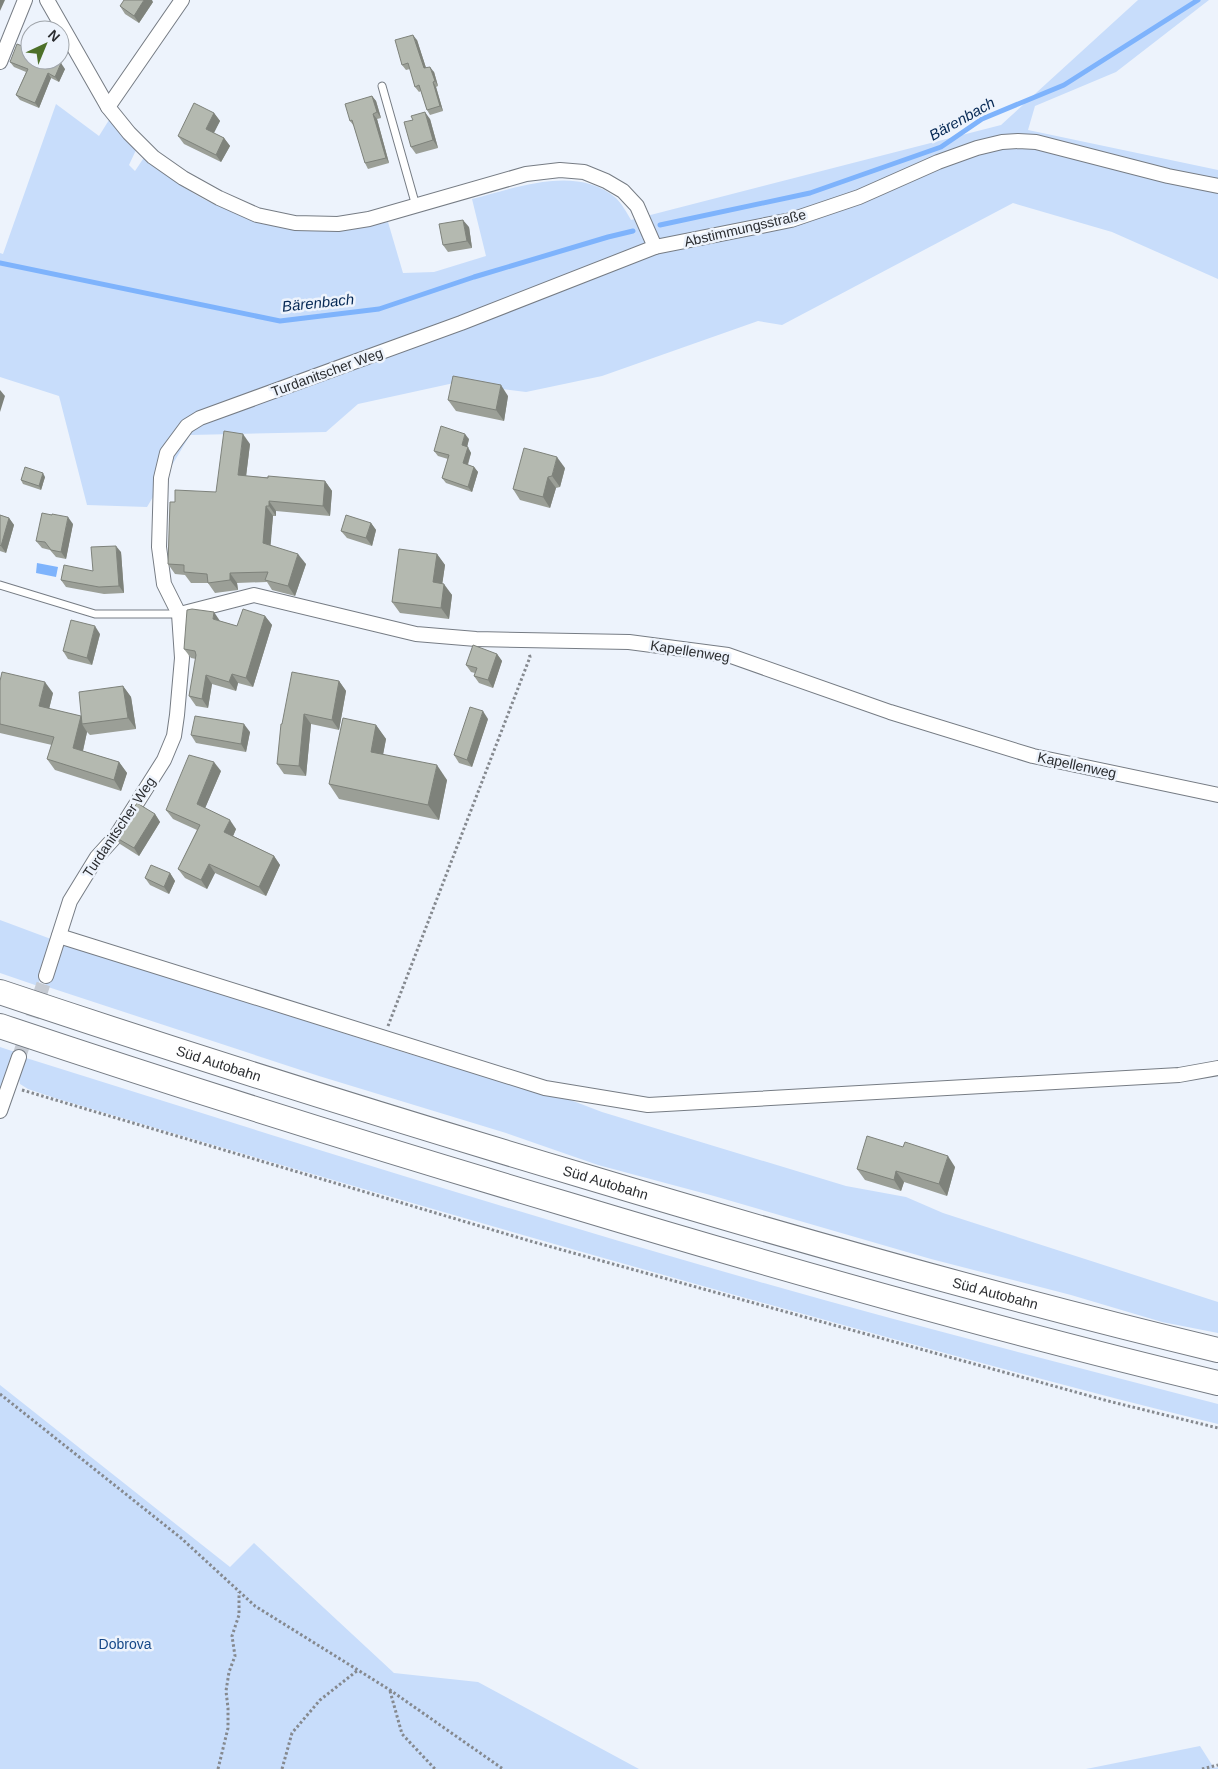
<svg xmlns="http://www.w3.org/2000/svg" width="1218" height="1769" font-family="Arial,sans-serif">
  <rect width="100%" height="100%" fill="#edf3fc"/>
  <g fill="#c8ddfb">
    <path d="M1138,0H1209L1116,72L1035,106L1028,130L1218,170V279L1112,232L1013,203L782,325L758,321L602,376L526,392L454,383L358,404L326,432L190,435L147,507L87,505L59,396L0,377V253L3,254L56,104L99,136L109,120L136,150L129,165L135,171L145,156C159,167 172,179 187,189C203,200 220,207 238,214C296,235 328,234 388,222L403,273L434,272L486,256L472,199C516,188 576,164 616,198C622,204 627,213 631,220L1001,125Z"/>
    <polygon points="0,920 51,939 38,986 0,973"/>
    <polygon points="59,945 67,945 406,1053 501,1081 552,1093 602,1112 846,1186 906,1197 943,1213 1218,1302 1218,1333 1162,1322 1071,1295 931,1259 714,1196 598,1165 506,1133 319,1076 45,986"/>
    <polygon points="0,1047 15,1052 2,1089 0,1089"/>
    <path d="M23,1057C263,1132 504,1209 746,1278C903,1323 1060,1363 1218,1404V1424C1060,1386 905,1342 749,1299C517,1234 286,1167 55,1098L28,1089L20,1084L19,1077Z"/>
    <polygon points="0,1385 230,1567 254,1543 394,1673 478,1682 639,1769 0,1769"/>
    <polygon points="1200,1746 1214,1768 1218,1767 1218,1769 1086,1769"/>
  </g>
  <polygon fill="#7eb3fc" points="37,563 58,567 56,577 36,573"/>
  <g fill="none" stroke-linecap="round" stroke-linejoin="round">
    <g stroke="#7eb3fc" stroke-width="5">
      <polyline points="660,225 810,193 941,147 982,119 1064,85 1198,0"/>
      <polyline points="0,263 280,321 379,309 474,277 608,237 633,231"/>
    </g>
    <polyline stroke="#c6cbd3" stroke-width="14" stroke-dasharray="14 7" stroke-linecap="butt" points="19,1057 46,976"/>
    <defs>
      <g id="lane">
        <polyline points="382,86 416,206"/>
        <polyline points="0,585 95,614 179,614"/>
      </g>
      <g id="street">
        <polyline points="47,0 108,107 129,133 153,157 183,178 219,198 257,215 295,223 338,224 369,219 526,174 560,170 584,172 606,181 623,191 637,206 655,247 791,220 859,197 938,162 977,148 1002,142 1018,141 1036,142 1168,176 1218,186"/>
        <polyline points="0,62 25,0"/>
        <polyline points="108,107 182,0"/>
        <polyline points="180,614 254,595 416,634 476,639 629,642 728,655 890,712 1033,756 1218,795"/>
        <polyline points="59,936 545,1088 648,1105 1179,1075 1218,1068"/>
        <polyline points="46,976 70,901 97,857 116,836 164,760 174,736 177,715 182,658 179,614 164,584 159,547 161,478 167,453 187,426 200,418 461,323 655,247"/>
        <polyline points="0,1111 19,1057"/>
      </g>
      <g id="highway">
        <path id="s1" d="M0,992C194,1057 389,1118 584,1176C794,1239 1005,1299 1218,1350"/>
        <path d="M0,1026C188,1089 377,1148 566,1204C782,1269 999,1331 1218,1383"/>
      </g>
    </defs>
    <use href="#lane" stroke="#767c84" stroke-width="9"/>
    <use href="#street" stroke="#767c84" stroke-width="16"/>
    <use href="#highway" stroke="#767c84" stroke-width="26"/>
    <g stroke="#85898f" stroke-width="3" stroke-dasharray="2.5 2.5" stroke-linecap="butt">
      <polyline points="388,1026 530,657 529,653"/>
      <polyline points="22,1090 530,1241 1108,1401 1218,1428"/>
      <polyline points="0,1394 181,1538 255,1606 390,1690 503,1769"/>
      <polyline points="390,1691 402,1734 435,1769"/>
      <polyline points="218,1769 228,1728 228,1708 226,1691 229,1672 235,1656 232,1636 239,1615 239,1592"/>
      <polyline points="282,1769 292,1733 320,1700 358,1670"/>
      <polyline points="1202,1769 1218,1765"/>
    </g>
    <use href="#lane" stroke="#fff" stroke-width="7"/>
    <use href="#street" stroke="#fff" stroke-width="14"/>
    <use href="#highway" stroke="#fff" stroke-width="24"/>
  </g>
  <g fill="#9b9f97">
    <polygon points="153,2 139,23 125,14 120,6"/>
    <polygon points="417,40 426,68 434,72 438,86 436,87 443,111 430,115 427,110 421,91 419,92 415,87 410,69 406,70 402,65"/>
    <polygon points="10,62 65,69 59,82 51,78 39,108 20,100 16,95 26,72 14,67"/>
    <polygon points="372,96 376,101 381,118 377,119 389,163 368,169 365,163 354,126 350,121"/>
    <polygon points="214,113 220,121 213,133 224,138 230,146 221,162 184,144 178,136"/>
    <polygon points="430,119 438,148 416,154 411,147 413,120"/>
    <polygon points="469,227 472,248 448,252 443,245"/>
    <polygon points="508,396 504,421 456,411 448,400"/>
    <polygon points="469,439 467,447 471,453 468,465 474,467 478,472 472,492 446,483 442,478 448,459 438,456 434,451"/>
    <polygon points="250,444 246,476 325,481 332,491 330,516 276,511 276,516 273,516 270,545 306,564 295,596 272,590 267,582 237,583 238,590 215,593 208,583 191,583 185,575 175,574 168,564 175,502 216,492"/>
    <polygon points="565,468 560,487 556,488 550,508 520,500 513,489"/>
    <polygon points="45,477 41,490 23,484 21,480"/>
    <polygon points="0,515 9,518 14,525 6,553 0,551"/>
    <polygon points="371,523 376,530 372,546 347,538 341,531"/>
    <polygon points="73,524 66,559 56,557 50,550 42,548 36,541"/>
    <polygon points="121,552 124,593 104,594 66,587 61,580 93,571"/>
    <polygon points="437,554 445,565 442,584 452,595 449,619 400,613 392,602"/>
    <polygon points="265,616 272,625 253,687 238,683 236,691 212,684 208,708 196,706 189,696 196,659 191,658 184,649 220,621 237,626"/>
    <polygon points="100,634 92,665 68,659 63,651"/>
    <polygon points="497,654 502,661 493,688 479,683 474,676 475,673 471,672 466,665"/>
    <polygon points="0,681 53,693 49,709 81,716 123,686 131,697 136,729 90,735 87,732 83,751 119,762 127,773 121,791 55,770 47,759 52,745 0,733"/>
    <polygon points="339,681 346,691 339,730 311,724 306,776 284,774 277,764 282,724"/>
    <polygon points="488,719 472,767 459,763 454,755"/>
    <polygon points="376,725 386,739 383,754 447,780 439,820 339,799 329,784"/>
    <polygon points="250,732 246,752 196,743 191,735"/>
    <polygon points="221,771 205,808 236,829 233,836 274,856 280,865 266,896 215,873 207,889 185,878 178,869 197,830 173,819 166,810"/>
    <polygon points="155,814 160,822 139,856 120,844 115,837"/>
    <polygon points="170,873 175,881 169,894 150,885 145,878"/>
    <polygon points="903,1147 955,1167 947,1196 904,1182 901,1191 865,1180 857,1169"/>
  </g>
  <g fill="#7e827b">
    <polygon points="0,0 5,0 0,11"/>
    <polygon points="144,0 152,0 153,2 139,23 134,16"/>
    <polygon points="413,35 417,40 428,74 424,68"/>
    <polygon points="61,63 65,69 59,82 55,77"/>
    <polygon points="430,67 434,72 438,86 435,81"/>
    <polygon points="48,73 51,78 39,108 35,103"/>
    <polygon points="433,82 436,87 443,111 440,106"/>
    <polygon points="372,96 376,101 381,118 377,112"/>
    <polygon points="425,112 430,119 438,148 433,140"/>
    <polygon points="214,113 220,121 212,137 206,129"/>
    <polygon points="373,114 377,119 389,163 386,158"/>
    <polygon points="224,138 230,146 221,162 216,155"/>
    <polygon points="463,220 469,227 472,248 467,241"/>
    <polygon points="501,385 508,396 504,421 496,410"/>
    <polygon points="0,390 5,396 0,412"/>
    <polygon points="243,434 250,444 245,485 238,475"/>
    <polygon points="465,434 469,439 466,451 462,445"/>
    <polygon points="468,447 471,453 466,469 463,463"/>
    <polygon points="557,457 565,468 560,487 552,476"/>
    <polygon points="474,467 478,472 472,492 468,487"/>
    <polygon points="43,473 45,477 41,490 39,486"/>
    <polygon points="548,477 556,488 550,508 543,497"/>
    <polygon points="325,481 332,491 330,516 323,506"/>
    <polygon points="269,501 276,511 276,516 269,506"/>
    <polygon points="266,506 273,516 270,553 263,543"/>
    <polygon points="68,517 73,524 66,559 61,552"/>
    <polygon points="9,518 14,525 6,553 1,546"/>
    <polygon points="371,523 376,530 372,546 366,538"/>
    <polygon points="116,546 121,552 124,593 119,586"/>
    <polygon points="298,554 306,564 295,596 288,586"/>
    <polygon points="437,554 445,565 441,593 433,582"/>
    <polygon points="230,573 237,583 238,590 230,580"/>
    <polygon points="444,584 452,595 449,619 441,608"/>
    <polygon points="214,612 220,621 213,619"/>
    <polygon points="265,616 272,625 253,687 246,678"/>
    <polygon points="95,626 100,634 92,665 87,658"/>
    <polygon points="497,654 502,661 493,688 488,680"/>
    <polygon points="232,674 238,683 236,691 229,682"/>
    <polygon points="206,675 212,684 208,708 202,699"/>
    <polygon points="339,681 346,691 339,730 332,720"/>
    <polygon points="45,682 53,693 47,717 39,706"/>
    <polygon points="123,686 131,697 136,729 128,718"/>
    <polygon points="483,711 488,719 472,767 467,760"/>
    <polygon points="304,714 311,724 306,776 299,766"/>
    <polygon points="81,716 86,724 82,724 87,732 81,759 73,748"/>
    <polygon points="244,724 250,732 246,752 241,744"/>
    <polygon points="376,725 386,739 381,766 371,752"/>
    <polygon points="119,762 127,773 121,791 114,780"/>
    <polygon points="214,762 221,771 203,813 197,804"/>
    <polygon points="437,765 447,780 439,820 428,805"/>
    <polygon points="155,814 160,822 139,856 134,848"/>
    <polygon points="230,820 236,829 231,841 224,832"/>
    <polygon points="274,856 280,865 266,896 259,887"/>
    <polygon points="209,864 215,873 207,889 201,880"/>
    <polygon points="170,873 175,881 169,894 164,887"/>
    <polygon points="948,1156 955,1167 947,1196 939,1184"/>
    <polygon points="896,1171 904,1182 901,1191 894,1180"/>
  </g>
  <g fill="#b4b9b0" stroke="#7e827b">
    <polygon points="124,0 144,0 134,16 120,6"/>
    <polygon points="413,35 424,68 430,67 435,81 433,82 440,106 427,110 419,85 415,87 408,63 402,65 395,40"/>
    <polygon points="17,44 30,49 30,60 54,60 61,63 55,77 48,73 35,103 16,95 28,69 10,62"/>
    <polygon points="372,96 377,112 373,114 386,158 365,163 352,120 350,121 345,104"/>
    <polygon points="194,103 214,113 206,129 224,138 216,155 178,136"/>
    <polygon points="425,112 433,140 411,147 404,122 413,120 411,116"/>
    <polygon points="463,220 467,241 443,245 439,224"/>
    <polygon points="453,376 501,385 496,410 448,400"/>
    <polygon points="441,426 465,434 462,445 468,447 463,463 474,467 468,487 442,478 449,455 434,451"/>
    <polygon points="224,431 243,434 238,475 268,478 268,476 325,481 323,506 269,501 269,506 266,506 263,543 298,554 288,586 265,580 268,572 230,573 230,580 208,583 207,574 184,572 184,565 168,564 170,502 175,502 175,490 216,492"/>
    <polygon points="524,448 557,457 552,476 548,477 543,497 513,489"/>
    <polygon points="25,467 43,473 39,486 21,480"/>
    <polygon points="42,513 52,515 52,514 68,517 61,552 51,550 45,542 36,541"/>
    <polygon points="0,515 9,518 1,546 0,545"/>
    <polygon points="346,515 371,523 366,538 341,531"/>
    <polygon points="116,546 119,586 99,587 61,580 64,565 93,571 91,547"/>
    <polygon points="399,549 437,554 433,582 444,584 441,608 392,602"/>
    <polygon points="192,609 214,612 213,619 237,626 243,609 265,616 246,678 232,674 229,682 206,675 202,699 189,696 196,655 195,651 184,649 187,610"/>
    <polygon points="71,620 95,626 87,658 63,651"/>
    <polygon points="473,645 497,654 488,680 474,676 477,668 466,665"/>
    <polygon points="2,672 45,682 39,706 81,716 73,748 119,762 114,780 47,759 54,737 0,724 0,681"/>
    <polygon points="292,672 339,681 332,720 304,714 299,766 277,764 281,724 282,724"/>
    <polygon points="123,686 128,718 82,724 79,692"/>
    <polygon points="470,707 483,711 467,760 454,755"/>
    <polygon points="195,716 244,724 241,744 191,735"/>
    <polygon points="343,718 376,725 371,752 437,765 428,805 329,784"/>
    <polygon points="189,755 214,762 197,804 230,820 224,832 274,856 259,887 209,864 201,880 178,869 200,825 166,810"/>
    <polygon points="137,803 155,814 134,848 115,837"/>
    <polygon points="151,865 170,873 164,887 145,878"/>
    <polygon points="867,1136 903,1147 905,1142 948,1156 939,1184 896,1171 894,1180 857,1169"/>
  </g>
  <g text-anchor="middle" stroke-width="5" stroke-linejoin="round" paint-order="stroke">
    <g font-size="14" fill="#2b2d30" stroke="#edf3fc">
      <text transform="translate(745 228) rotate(-13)" y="5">Abstimmungsstraße</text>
      <text transform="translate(327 372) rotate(-20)" y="5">Turdanitscher Weg</text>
      <text transform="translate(690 651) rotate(9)" y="5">Kapellenweg</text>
      <text transform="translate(1077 765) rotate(12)" y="5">Kapellenweg</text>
      <text transform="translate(119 827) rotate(-56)" y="5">Turdanitscher Weg</text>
      <text dy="5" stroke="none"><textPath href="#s1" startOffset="230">Süd Autobahn</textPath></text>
      <text dy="5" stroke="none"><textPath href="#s1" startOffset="635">Süd Autobahn</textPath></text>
      <text dy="5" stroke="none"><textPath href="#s1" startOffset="1040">Süd Autobahn</textPath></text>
    </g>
    <g font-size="14" fill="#164888" stroke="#edf3fc">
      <text x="125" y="1649">Dobrova</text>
    </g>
    <g font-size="15" font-style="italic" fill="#052854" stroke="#edf3fc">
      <text transform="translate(962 119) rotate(-29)" y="5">Bärenbach</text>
      <text transform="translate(318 303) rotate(-6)" y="5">Bärenbach</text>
    </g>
  </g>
  <g transform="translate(45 45) rotate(44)"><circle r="24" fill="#edf3fc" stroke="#9fa4aa"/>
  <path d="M0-4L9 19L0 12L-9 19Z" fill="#4d7029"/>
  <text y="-8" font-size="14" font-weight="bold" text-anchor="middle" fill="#2b2d30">N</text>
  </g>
</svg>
